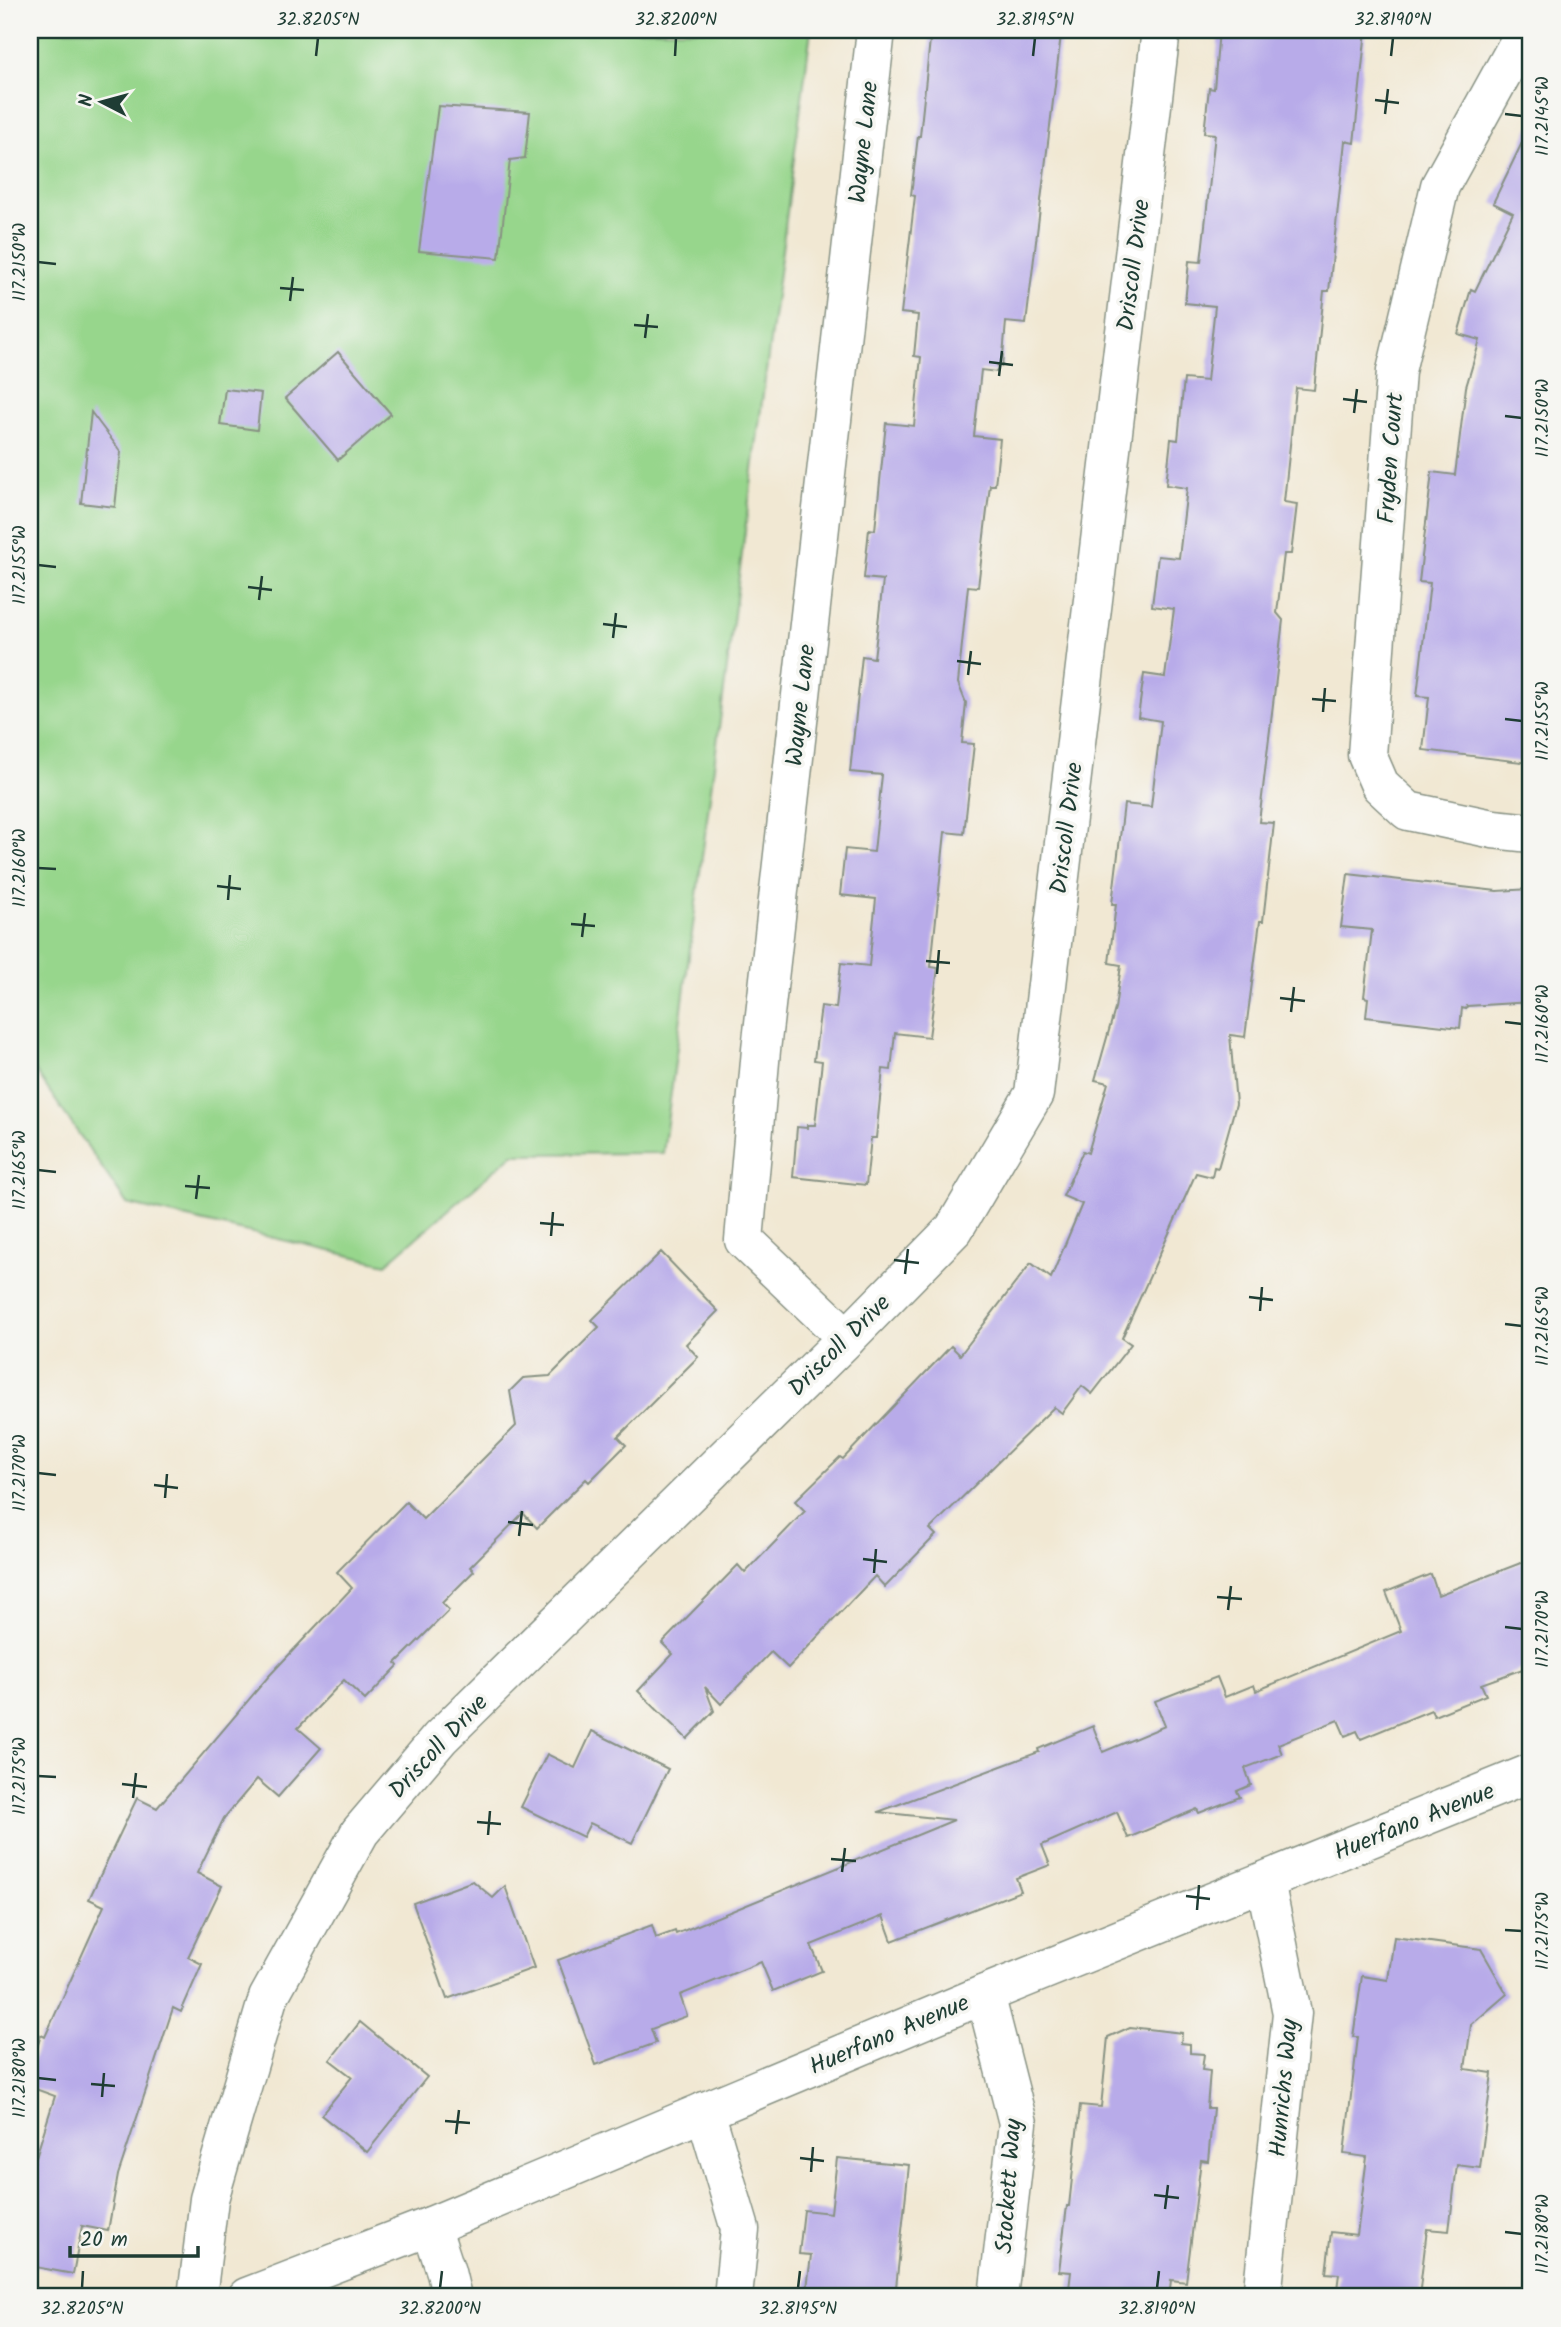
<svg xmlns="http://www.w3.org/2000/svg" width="1561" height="2327" font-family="Kalam,sans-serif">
  <rect width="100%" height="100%" fill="#f6f6f2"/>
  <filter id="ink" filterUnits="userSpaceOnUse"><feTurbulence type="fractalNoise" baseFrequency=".0143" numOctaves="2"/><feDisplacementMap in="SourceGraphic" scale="14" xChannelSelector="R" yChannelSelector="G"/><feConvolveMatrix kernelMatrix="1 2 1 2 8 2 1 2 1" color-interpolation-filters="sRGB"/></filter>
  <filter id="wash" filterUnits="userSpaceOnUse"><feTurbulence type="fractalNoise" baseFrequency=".00686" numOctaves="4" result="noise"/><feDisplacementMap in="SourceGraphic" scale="28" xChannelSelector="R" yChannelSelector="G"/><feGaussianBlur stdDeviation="1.57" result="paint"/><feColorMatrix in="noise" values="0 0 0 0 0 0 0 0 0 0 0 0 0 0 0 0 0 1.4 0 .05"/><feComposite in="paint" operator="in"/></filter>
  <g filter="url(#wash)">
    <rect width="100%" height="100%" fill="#f1e8d3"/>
    <polygon fill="#97d68c" stroke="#5b8a60" stroke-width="2" points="30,30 811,30 663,1153 513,1154 386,1264 127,1204 30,1063 30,935 33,864 30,863"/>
    <g id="blocks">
      <g fill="#b8abe9">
        <polygon points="931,30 1015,30 1061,35 1026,324 1006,322 1002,366 998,365 997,372 981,370 974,436 1000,439 995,485 990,485 978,587 968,586 958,683 966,703 962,743 974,744 964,834 945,832 931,967 938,968 929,1037 895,1033 891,1070 883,1069 876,1138 871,1138 866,1185 793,1177 797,1127 807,1128 807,1125 815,1125 822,1061 814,1060 821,1006 836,1008 841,963 869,966 876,899 840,895 845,849 874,852 882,775 850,772 862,656 874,658 883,580 864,578 869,529 875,530 886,423 914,426 921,357 914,356 918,315 901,313 915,196 911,195 918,136 920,136"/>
        <polygon points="1219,30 1366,30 1354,143 1345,141 1329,291 1324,291 1314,390 1296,388 1284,502 1297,504 1291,554 1284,554 1277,613 1283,620 1259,822 1274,823 1263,921 1260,921 1245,1037 1230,1035 1236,1104 1218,1168 1214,1167 1212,1177 1196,1173 1122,1338 1131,1344 1092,1394 1082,1386 1062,1413 1054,1407 930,1529 936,1535 885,1587 875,1576 788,1668 771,1652 721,1704 705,1687 714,1711 687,1739 638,1691 673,1654 662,1643 738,1565 745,1573 805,1511 795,1501 840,1457 843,1459 951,1346 960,1355 1031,1263 1051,1278 1082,1204 1063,1196 1083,1151 1088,1153 1108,1083 1095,1080 1115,1009 1121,965 1109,963 1116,904 1112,904 1124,804 1151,807 1161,721 1138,717 1144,674 1165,677 1174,609 1152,606 1158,556 1179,558 1187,488 1166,485 1171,439 1178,440 1184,379 1207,381 1215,306 1185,303 1189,261 1201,262 1215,134 1204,133 1209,88 1214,89"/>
        <polygon points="438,106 530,112 525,158 510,160 499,258 419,251"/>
        <polygon points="1531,124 1531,742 1529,763 1423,750 1429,697 1417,696 1430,583 1419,582 1432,472 1455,475 1466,387 1480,340 1458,334 1471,289 1475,291 1513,213 1493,203"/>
        <polygon points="338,352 391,414 338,460 285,398"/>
        <polygon points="225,389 261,393 257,430 220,425"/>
        <polygon points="91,412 121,452 115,507 81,503"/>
        <polygon points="1348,874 1497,891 1531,889 1531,1002 1467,1006 1466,1009 1462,1008 1460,1028 1366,1017 1368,998 1364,997 1372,930 1341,927"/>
        <polygon points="661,1252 718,1311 686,1344 698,1357 618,1437 626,1445 589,1482 586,1479 537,1528 523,1513 470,1567 474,1571 442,1603 449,1610 396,1663 398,1666 365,1700 344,1680 298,1728 321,1748 278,1797 257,1779 224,1818 197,1873 222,1886 188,1957 202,1964 181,2012 173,2008 118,2175 108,2231 82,2226 73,2274 30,2266 30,2176 55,2096 30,2087 30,2070 41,2035 45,2037 104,1906 89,1899 137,1798 157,1808 268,1677 352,1588 337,1572 406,1502 423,1519 516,1426 510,1391 523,1378 550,1376 599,1327 592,1320"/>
        <polygon points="1531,1559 1531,1666 1481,1684 1486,1695 1434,1716 1431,1710 1361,1739 1357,1731 1345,1736 1338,1720 1278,1744 1282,1754 1245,1768 1251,1785 1237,1791 1240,1797 1199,1813 1197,1809 1128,1838 1117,1812 1042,1845 1050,1865 1016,1878 1021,1891 892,1941 883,1916 811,1945 822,1971 773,1991 761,1962 680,1995 687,2016 651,2029 656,2043 596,2065 558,1960 652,1925 656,1938 675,1931 676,1934 954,1820 878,1812 1039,1752 1038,1749 1093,1726 1103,1752 1165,1726 1155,1701 1217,1677 1225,1697 1254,1685 1256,1691 1401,1631 1386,1592 1431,1574 1438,1595"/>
        <polygon points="592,1731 668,1769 632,1843 590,1823 583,1837 521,1807 547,1754 575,1768"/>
        <polygon points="473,1881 493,1898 505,1886 534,1968 447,1999 413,1903"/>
        <polygon points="1394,1937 1481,1949 1507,1994 1471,2025 1465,2069 1492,2073 1480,2168 1457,2165 1449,2231 1427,2229 1419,2297 1336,2297 1339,2274 1326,2273 1331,2232 1357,2235 1367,2157 1344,2154 1358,2037 1353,2037 1362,1976 1388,1980"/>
        <polygon points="360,2022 427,2077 367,2152 321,2115 352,2077 330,2060"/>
        <polygon points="1130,2027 1182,2033 1181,2043 1190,2044 1190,2053 1204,2054 1202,2070 1210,2071 1207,2108 1213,2108 1208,2161 1201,2160 1186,2282 1171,2280 1169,2297 1068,2297 1071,2272 1059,2271 1067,2206 1069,2206 1080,2105 1101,2107 1108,2037"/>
        <polygon points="837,2158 909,2165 895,2297 806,2297 811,2255 799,2254 804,2210 831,2213"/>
      </g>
    </g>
  </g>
  <g filter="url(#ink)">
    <use href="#blocks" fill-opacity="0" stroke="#889284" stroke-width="2"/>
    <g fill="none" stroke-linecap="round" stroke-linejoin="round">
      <defs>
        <g id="minor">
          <polyline points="1526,30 1440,186 1396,371 1367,755 1380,785 1408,811 1493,829 1531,833"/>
          <polyline points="847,1338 744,1240 761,1050 876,30"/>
          <polyline points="985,1994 1018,2123 998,2297"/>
          <polyline points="705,2111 740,2229 733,2297"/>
          <polyline points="431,2226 446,2272 452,2297"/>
          <polyline points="197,2297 209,2199 268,1998 360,1832 440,1738 847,1338 954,1229 1034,1094 1161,30"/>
          <polyline points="1262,2297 1292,2013 1265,1881"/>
        </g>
        <polyline id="tertiary" points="247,2297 431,2226 985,1994 1531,1773"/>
      </defs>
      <use href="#minor" stroke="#889284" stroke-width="41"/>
      <use href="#tertiary" stroke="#889284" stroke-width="41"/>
      <use href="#minor" stroke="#fff" stroke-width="38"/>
      <use href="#tertiary" stroke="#fff" stroke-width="38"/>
    </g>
  </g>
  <path fill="none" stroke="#1f3d34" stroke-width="2.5" d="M316,56L318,38M675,56L676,38M1033,56L1035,38M1391,56L1393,38M1375,100L1399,103M1385,114L1388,89M1505,114L1522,116M38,262L56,264M280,288L304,290M290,301L293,277M634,325L658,327M645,338L648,314M989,362L1013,365M999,376L1002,351M1343,399L1367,402M1354,413L1357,389M1505,416L1522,418M38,565L56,567M248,587L272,590M259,600L262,576M603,624L627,627M613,638L616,613M957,661L981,664M968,675L971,651M1312,699L1336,701M1323,712L1325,688M1505,719L1522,721M38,868L56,869M217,886L241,889M228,900L230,875M571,924L595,926M582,937L585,913M926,961L950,963M937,974L939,950M1280,998L1305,1001M1291,1012L1294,987M1505,1022L1522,1024M38,1170L56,1172M185,1186L210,1188M196,1199L199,1175M540,1223L564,1225M551,1236L553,1212M894,1260L919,1263M905,1274L908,1249M1249,1297L1273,1300M1260,1311L1262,1287M1505,1324L1522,1326M38,1473L56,1475M154,1485L178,1488M165,1498L167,1474M508,1522L533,1525M519,1536L522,1511M863,1559L887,1562M874,1573L876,1549M1217,1597L1242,1599M1228,1610L1231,1586M1505,1627L1522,1629M38,1776L56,1777M122,1784L147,1787M133,1798L136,1773M477,1822L501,1824M488,1835L490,1811M831,1859L856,1861M842,1872L845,1848M1186,1896L1210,1899M1197,1910L1199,1885M1505,1930L1522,1931M38,2078L56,2080M91,2084L115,2086M102,2097L104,2073M445,2121L470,2123M456,2134L459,2110M800,2158L824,2161M811,2172L813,2147M1154,2195L1179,2198M1165,2209L1168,2185M1505,2232L1522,2234M82,2288L83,2271M440,2288L442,2271M798,2288L800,2271M1157,2288L1159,2271"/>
  <g text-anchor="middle" stroke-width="7" stroke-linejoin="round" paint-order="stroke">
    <g font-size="24" fill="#1f3d34" stroke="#f6f6f2">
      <text transform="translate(863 142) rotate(-84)" y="8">Wayne Lane</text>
      <text transform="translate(1133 265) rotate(-83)" y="8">Driscoll Drive</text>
      <text transform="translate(1390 458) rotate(-86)" y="8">Fryden Court</text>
      <text transform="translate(800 705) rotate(-84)" y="8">Wayne Lane</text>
      <text transform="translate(1066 828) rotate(-83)" y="8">Driscoll Drive</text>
      <text transform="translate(839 1345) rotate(-45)" y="8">Driscoll Drive</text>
      <text transform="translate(438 1746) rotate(-47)" y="8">Driscoll Drive</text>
      <text transform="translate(1414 1821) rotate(-22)" y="8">Huerfano Avenue</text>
      <text transform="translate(889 2034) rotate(-23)" y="8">Huerfano Avenue</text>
      <text transform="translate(1283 2088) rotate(-85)" y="8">Hunrichs Way</text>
      <text transform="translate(1008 2186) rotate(-86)" y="8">Stockett Way</text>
    </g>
  </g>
  <rect width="1561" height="2327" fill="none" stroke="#f6f6f2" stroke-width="77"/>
  <g transform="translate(102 102) rotate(276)" stroke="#f6f6f2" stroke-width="5" paint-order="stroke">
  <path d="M0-5L12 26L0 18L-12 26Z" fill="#1f3d34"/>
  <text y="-10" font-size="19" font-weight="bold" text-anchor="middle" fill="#1f3d34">N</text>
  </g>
  <path d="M70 2246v10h128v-10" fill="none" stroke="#1f3d34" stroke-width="3.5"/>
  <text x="80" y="2246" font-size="21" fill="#1f3d34" stroke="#f6f6f2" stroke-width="5" paint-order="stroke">20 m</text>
  <rect x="38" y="38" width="1484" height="2250" fill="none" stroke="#1f3d34" stroke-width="2.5"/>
  <g font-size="18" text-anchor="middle" fill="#1f3d34">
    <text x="318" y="25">32.8205°N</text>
    <text x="676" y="25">32.8200°N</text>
    <text x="1035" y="25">32.8195°N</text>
    <text x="1393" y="25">32.8190°N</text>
    <text transform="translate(1542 116) rotate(-90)" y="6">117.2145°W</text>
    <text transform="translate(19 262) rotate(-90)" y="6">117.2150°W</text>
    <text transform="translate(1542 418) rotate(-90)" y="6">117.2150°W</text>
    <text transform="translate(19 565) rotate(-90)" y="6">117.2155°W</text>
    <text transform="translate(1542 721) rotate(-90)" y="6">117.2155°W</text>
    <text transform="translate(19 868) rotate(-90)" y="6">117.2160°W</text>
    <text transform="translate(1542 1024) rotate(-90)" y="6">117.2160°W</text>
    <text transform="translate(19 1170) rotate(-90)" y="6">117.2165°W</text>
    <text transform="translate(1542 1326) rotate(-90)" y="6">117.2165°W</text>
    <text transform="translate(19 1473) rotate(-90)" y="6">117.2170°W</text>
    <text transform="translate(1542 1629) rotate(-90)" y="6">117.2170°W</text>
    <text transform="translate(19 1776) rotate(-90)" y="6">117.2175°W</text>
    <text transform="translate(1542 1931) rotate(-90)" y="6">117.2175°W</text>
    <text transform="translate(19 2078) rotate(-90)" y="6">117.2180°W</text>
    <text transform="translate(1542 2234) rotate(-90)" y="6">117.2180°W</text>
    <text x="82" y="2314">32.8205°N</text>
    <text x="440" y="2314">32.8200°N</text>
    <text x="798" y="2314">32.8195°N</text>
    <text x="1157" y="2314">32.8190°N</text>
  </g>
</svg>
